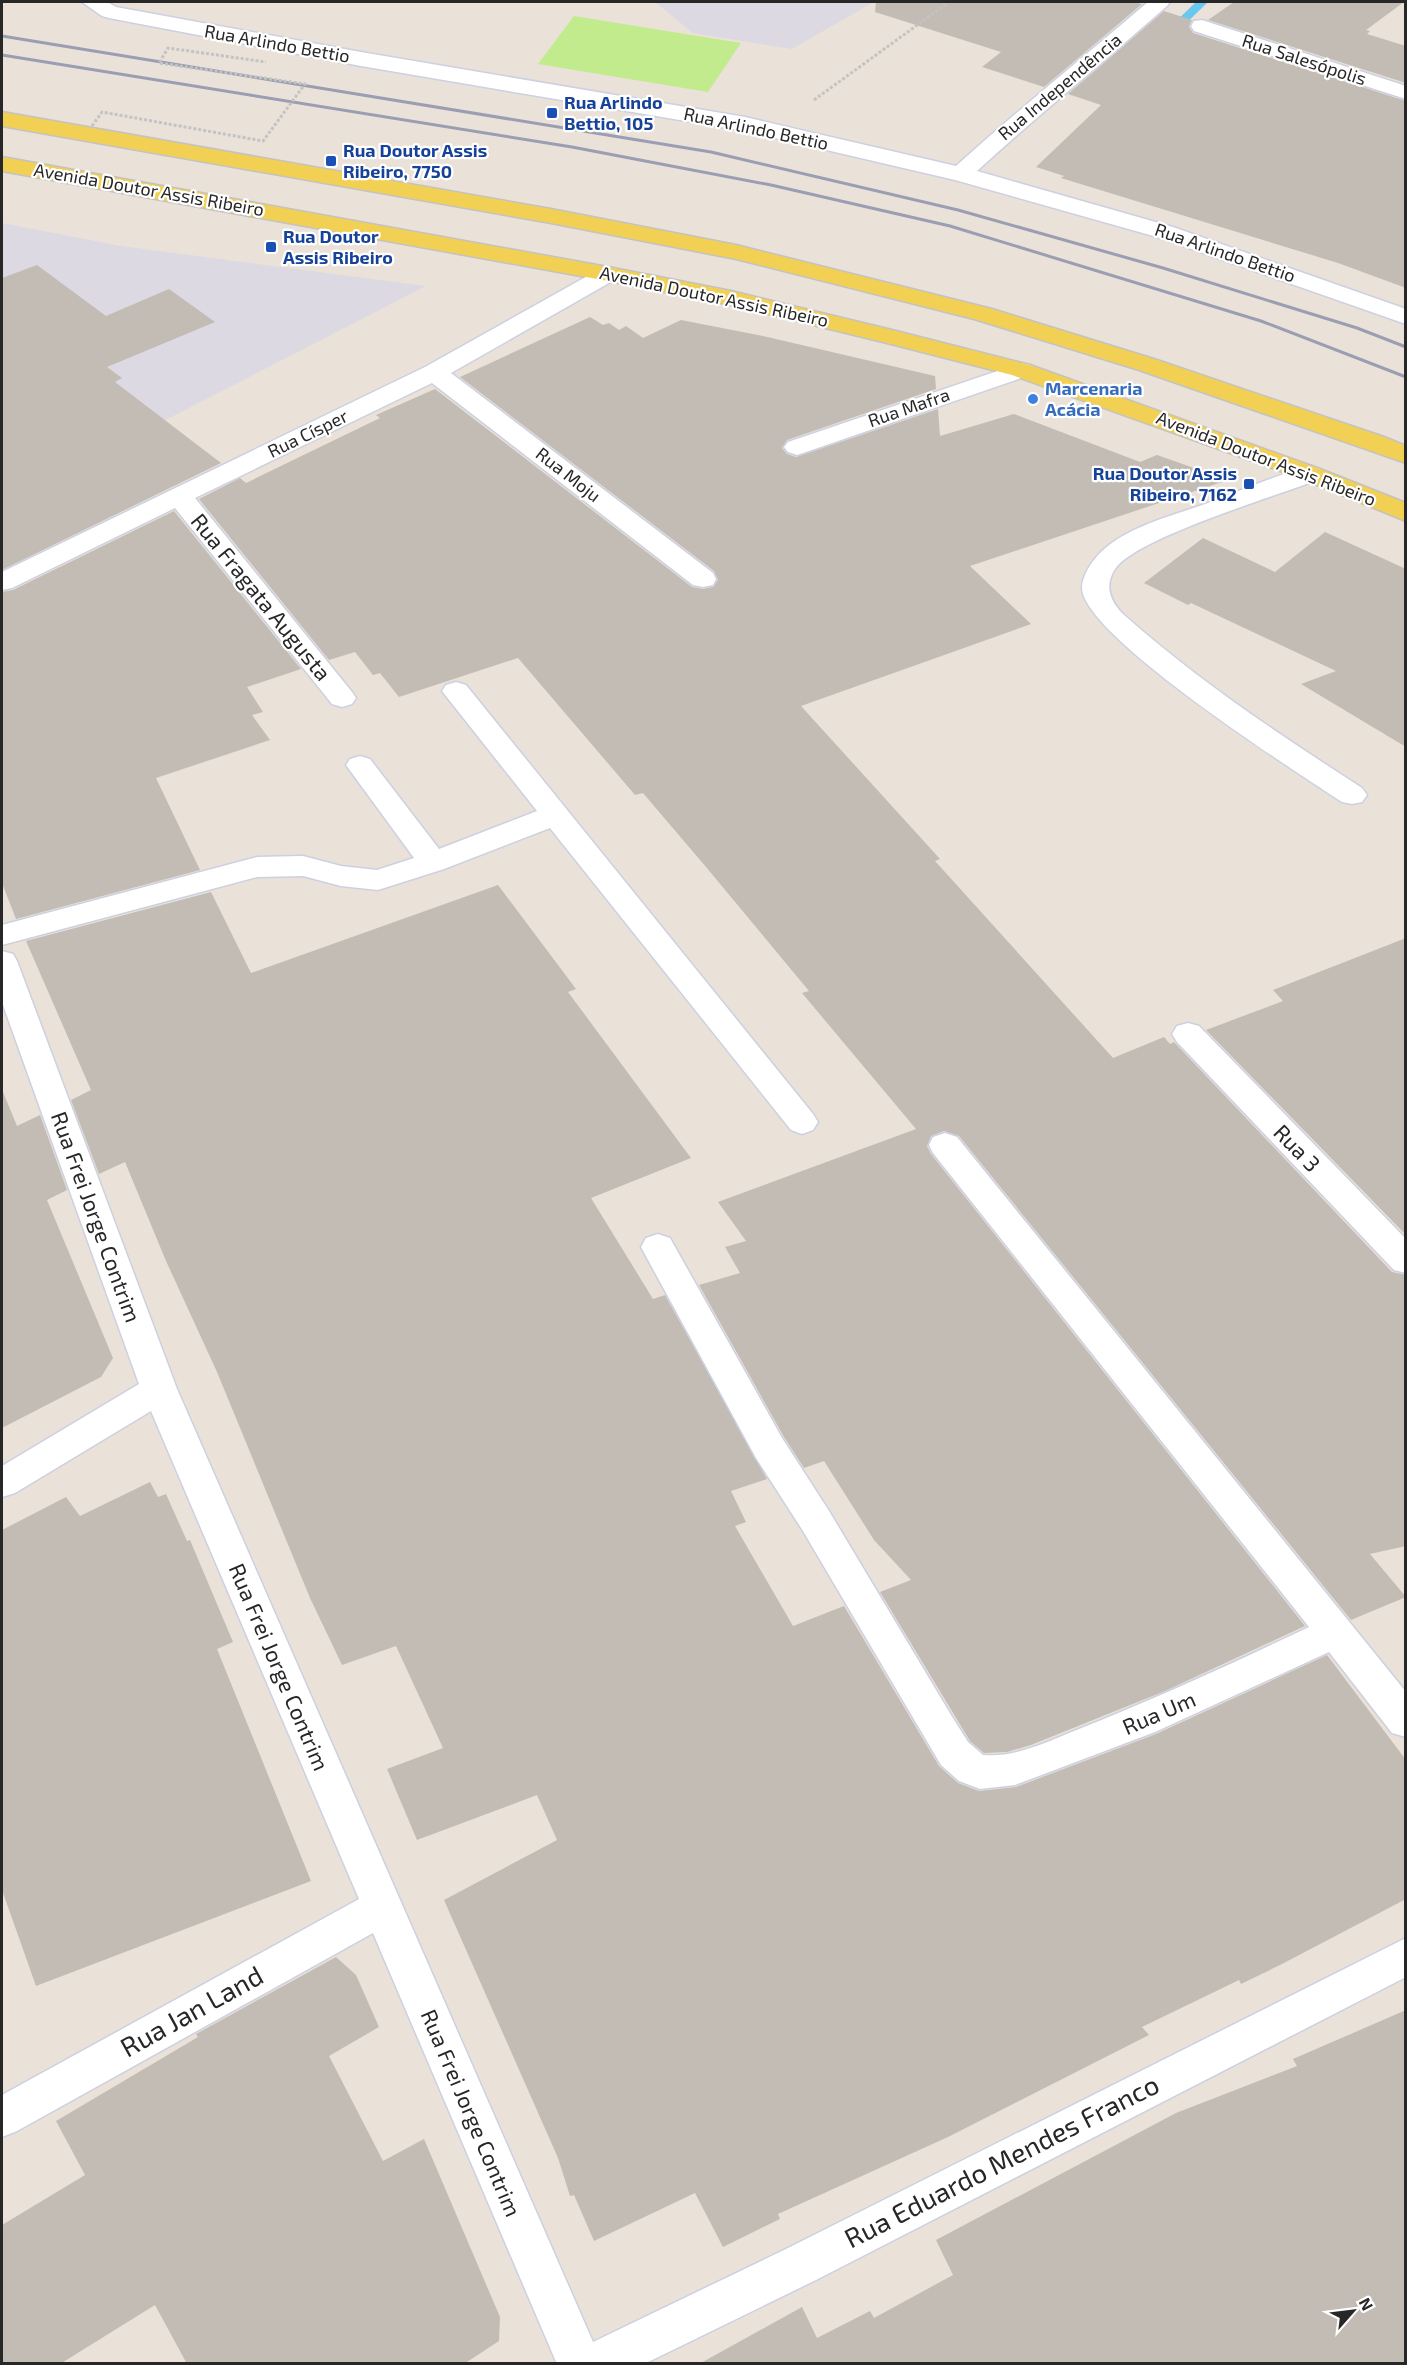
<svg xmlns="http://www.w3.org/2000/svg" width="1407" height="2365" font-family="'Exo 2',sans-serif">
  <rect width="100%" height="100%" fill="#eae2d8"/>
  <g fill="#dcd9e2">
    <polygon points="655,2 874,2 792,49 693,33"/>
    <polygon points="2,223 121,246 426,286 2,504"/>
  </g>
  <polygon fill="#c1eb8d" points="574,16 741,43 708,92 538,64"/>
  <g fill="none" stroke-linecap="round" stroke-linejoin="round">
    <polygon fill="#67c9f0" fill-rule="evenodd" points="1196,2 1208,2 1178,31 1170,31 1170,27"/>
  </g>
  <g fill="#c2bcb5">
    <polygon points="876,2 1132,2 1142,4 1044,87 982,67 1001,52 875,12"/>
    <polygon points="1234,2 1404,2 1366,30 1370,31 1367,34 1406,46 1406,83 1208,20"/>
    <polygon points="1164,11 1192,20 1189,27 1193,33 1406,101 1406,288 1338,263 1061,178 1064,176 1036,167 1101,105 1068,94"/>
    <polygon points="37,265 106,316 169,289 215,322 107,367 122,378 115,382 221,463 2,570 2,278"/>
    <polygon points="590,317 603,325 609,323 619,330 626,326 643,338 681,320 763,336 935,376 936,389 787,440 782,448 787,454 796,457 938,409 940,436 1014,414 1140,462 1157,455 1228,480 970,566 1031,624 801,706 940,859 935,861 1113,1058 1164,1037 1170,1044 1174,1042 1392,1272 1406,1275 1406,1546 1370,1554 1406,1597 1351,1620 959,1136 944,1131 931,1136 927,1146 931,1154 1305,1626 1165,1691 1031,1745 1007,1752 984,1753 970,1741 880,1592 911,1580 874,1540 824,1461 804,1468 784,1437 699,1285 740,1273 725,1247 746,1241 718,1202 916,1129 802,993 809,991 706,867 643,793 635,795 518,658 399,697 380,673 373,675 355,652 329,660 199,499 240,478 246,483 380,418 376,415 435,389 692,587 703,589 713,587 718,580 714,571 460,377"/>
    <polygon points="174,511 301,669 247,687 263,712 252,715 270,740 156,778 200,870 16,919 2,883 2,592 13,590"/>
    <polygon points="1325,532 1406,569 1406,747 1301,684 1336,671 1191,603 1188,605 1144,583 1203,538 1275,572"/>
    <polygon points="498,885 576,989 568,992 691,1158 591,1198 653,1299 665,1295 767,1479 731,1491 746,1522 735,1526 793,1626 844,1606 939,1766 958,1783 979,1791 1016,1787 1156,1734 1327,1655 1406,1760 1406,1899 1282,1964 1241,1984 1239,1980 1142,2027 1149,2035 948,2137 778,2214 780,2219 723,2247 695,2193 594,2241 574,2195 570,2196 558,2158 444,1900 557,1840 537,1795 417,1840 387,1769 443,1748 396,1646 342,1665 310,1598 217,1372 166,1261 125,1162 99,1174 71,1100 91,1090 26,941 211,892 251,973"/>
    <polygon points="1406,938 1406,1235 1206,1030 1283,1001 1273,990"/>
    <polygon points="2,1092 3,1092 17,1126 40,1115 67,1190 47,1200 113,1358 101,1377 2,1428"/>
    <polygon points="150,1482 158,1497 166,1494 187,1541 190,1540 233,1642 217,1649 311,1881 36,1986 2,1890 2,1530 66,1497 80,1516"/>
    <polygon points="336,1957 356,1975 379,2027 329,2056 383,2161 424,2139 500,2317 499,2341 464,2364 187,2364 155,2305 60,2364 2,2364 2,2225 85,2175 56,2121 198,2037 196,2034"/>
    <polygon points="1406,2010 1406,2364 699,2364 802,2307 817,2338 870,2311 874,2318 953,2275 936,2240 1176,2113 1297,2066 1293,2059"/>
  </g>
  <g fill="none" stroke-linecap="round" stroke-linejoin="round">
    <defs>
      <g id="minor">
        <path d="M82,2H107L116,7L361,52L745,117L956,166C1019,109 1084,57 1148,2H1170L1167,6C1104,62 1039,114 977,171L1173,227L1406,309V324L1157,237L955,180L745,131L361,66L109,18L102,16Z"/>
        <polygon points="1202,20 1406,86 1406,99 1194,31 1191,26 1194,21"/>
        <polygon points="608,267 616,269 620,274 616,279 451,373 713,573 716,579 713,585 703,587 693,585 432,383 195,498 352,692 356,698 352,704 342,707 332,704 175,508 12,588 2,590 2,572 425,367 600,269"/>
        <polygon points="1021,363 1030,365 1033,370 1030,375 806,452 797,455 788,452 784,447 788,442"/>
        <path d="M1311,466L1320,469L1324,474L1320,479C1280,495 1135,538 1115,569C1104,586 1110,601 1123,614C1197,680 1280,735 1362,788L1367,795L1362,802L1352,804L1342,802C1298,773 1080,634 1082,587C1083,572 1096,555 1108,546C1136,524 1175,515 1208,503C1242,490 1276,475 1311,466Z"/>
        <polygon points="456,682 466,685 813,1114 818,1122 813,1130 802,1134 791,1130 550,828 444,869 378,890 341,886 303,876 257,877 2,945 2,925 257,857 303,856 341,866 377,870 414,858 346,765 350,759 360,756 370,759 439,849 537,811 442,691 446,685"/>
        <polygon points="2,951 13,954 17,961 177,1389 593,2342 784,2250 1406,1938 1406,1977 816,2280 644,2364 557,2364 373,1933 17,2131 2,2137 2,2095 359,1899 151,1411 15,1493 2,1497 2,1466 139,1384 2,1002"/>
        <polygon points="1188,1023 1199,1026 1406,1239 1406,1273 1394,1270 1177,1042 1172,1034 1177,1026"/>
        <path d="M945,1133L957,1137L1406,1692V1737L1392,1733L1329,1652L1155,1732L1015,1785L980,1789L959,1781L941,1765L803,1531L756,1458L641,1247L646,1238L658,1234L670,1238L782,1438L829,1511L951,1715L968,1742L983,1755C1016,1758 1049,1741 1079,1729C1157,1698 1233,1663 1309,1627L933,1153L929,1145L933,1137Z"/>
      </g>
      <g id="primary">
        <polygon points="2,112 551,209 736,245 992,309 1157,360 1384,437 1406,446 1406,463 1139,370 974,319 736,259 551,223 2,126"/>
        <polygon points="2,157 608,267 731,291 896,331 1030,365 1320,469 1406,503 1406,521 1302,479 1012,375 891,344 731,305 608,281 2,171"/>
      </g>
    </defs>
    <use href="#minor" stroke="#cdd0e1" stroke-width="3"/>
    <use href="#primary" stroke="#c3c3c3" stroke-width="3"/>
    <polyline stroke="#c3c3c3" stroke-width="3" stroke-dasharray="3 2" stroke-linecap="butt" points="814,100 949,2"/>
    <use href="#minor" fill="#fff" fill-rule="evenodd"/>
    <use href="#primary" fill="#f2d054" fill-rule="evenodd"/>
    <g stroke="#9b9eb2" stroke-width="3">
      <polyline points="2,36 711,152 958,210 1163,268 1357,328 1406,347"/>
      <polyline points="2,55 572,147 771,185 950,226 1261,321 1406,377"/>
    </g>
    <polyline stroke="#c3c3c3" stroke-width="3" stroke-dasharray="3 2" stroke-linecap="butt" points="92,126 102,112 263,141 305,84 159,63 168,48 266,62"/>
  </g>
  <g fill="#1a4fb4" stroke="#fff" stroke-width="2">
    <rect x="546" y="107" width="12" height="12" rx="3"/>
    <rect x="325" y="155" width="12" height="12" rx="3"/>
    <rect x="265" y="241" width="12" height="12" rx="3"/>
    <rect x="1243" y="478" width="12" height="12" rx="3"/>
  </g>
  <circle fill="#3f7fe0" stroke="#fff" stroke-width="2" cx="1033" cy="399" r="6"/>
  <g text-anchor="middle" stroke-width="4.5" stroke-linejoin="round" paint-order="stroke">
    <g font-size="18" fill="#272727" stroke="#fff">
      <text transform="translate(277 44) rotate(10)" y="6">Rua Arlindo Bettio</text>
      <text transform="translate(1304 60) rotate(18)" y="6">Rua Salesópolis</text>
      <text transform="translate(1060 87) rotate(-40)" y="6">Rua Independência</text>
      <text transform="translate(756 129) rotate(12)" y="6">Rua Arlindo Bettio</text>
      <text transform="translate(149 190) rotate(10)" y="6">Avenida Doutor Assis Ribeiro</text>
      <text transform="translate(1225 253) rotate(19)" y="6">Rua Arlindo Bettio</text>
      <text transform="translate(714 297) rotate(12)" y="6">Avenida Doutor Assis Ribeiro</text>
      <text transform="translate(909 408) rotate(-19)" y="6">Rua Mafra</text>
      <text transform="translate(308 434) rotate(-26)" y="6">Rua Císper</text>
      <text transform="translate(1266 459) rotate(21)" y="6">Avenida Doutor Assis Ribeiro</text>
      <text transform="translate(568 475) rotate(38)" y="6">Rua Moju</text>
    </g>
    <g font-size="18" font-weight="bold" fill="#164399" stroke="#fff" text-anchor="start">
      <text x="564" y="109">Rua Arlindo<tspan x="564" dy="21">Bettio, 105</tspan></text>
      <text x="343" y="157">Rua Doutor Assis<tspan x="343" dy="21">Ribeiro, 7750</tspan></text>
      <text x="283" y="243">Rua Doutor<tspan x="283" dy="21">Assis Ribeiro</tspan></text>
      <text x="1237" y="480" text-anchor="end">Rua Doutor Assis<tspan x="1237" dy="21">Ribeiro, 7162</tspan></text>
    </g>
    <g font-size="18" font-weight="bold" fill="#366cbe" stroke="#fff" text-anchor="start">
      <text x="1045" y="395">Marcenaria<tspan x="1045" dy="21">Acácia</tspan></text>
    </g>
    <g font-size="22" fill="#272727" stroke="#fff">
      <text transform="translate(261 597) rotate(51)" y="8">Rua Fragata Augusta</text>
      <text transform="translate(1297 1148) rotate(46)" y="8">Rua 3</text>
      <text transform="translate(96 1217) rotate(70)" y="8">Rua Frei Jorge Contrim</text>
      <text transform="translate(279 1667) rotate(67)" y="8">Rua Frei Jorge Contrim</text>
      <text transform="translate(1159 1713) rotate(-23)" y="8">Rua Um</text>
      <text transform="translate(471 2113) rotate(67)" y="8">Rua Frei Jorge Contrim</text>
    </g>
    <g font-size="27" fill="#272727" stroke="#fff">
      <text transform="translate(192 2012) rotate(-29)" y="9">Rua Jan Land</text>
      <text transform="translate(1002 2162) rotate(-27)" y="9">Rua Eduardo Mendes Franco</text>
    </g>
  </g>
  <rect width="1407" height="2365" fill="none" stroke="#272727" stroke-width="6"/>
  <g transform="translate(1353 2311) rotate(62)" stroke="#ffffff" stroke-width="4.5" paint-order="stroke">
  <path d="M0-4.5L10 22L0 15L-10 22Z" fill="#272727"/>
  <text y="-9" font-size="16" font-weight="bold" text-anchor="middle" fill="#272727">N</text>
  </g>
</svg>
